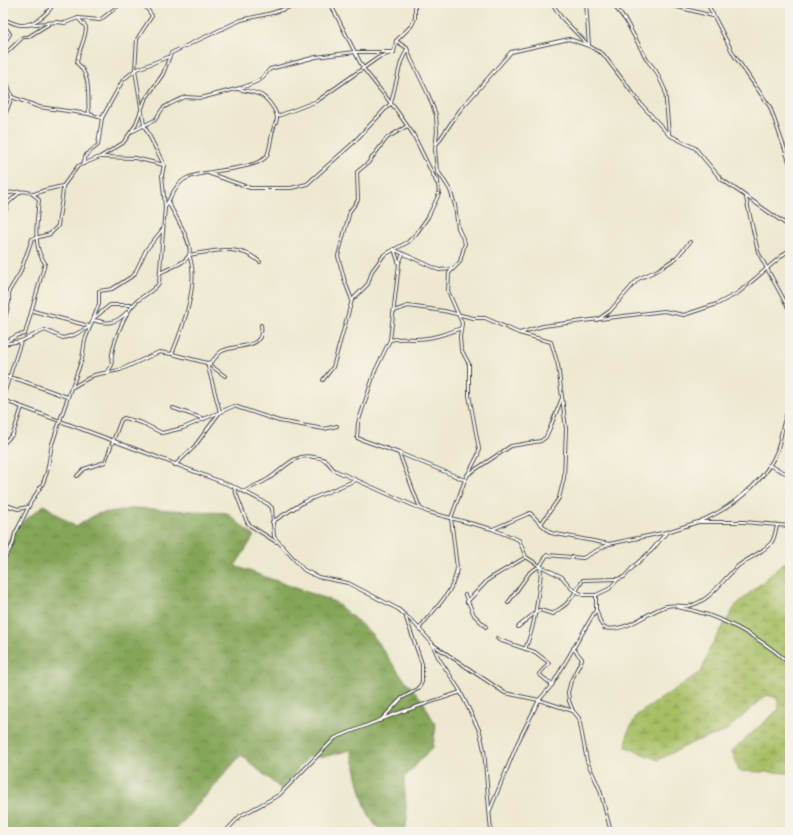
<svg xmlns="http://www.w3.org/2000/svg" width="793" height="835" font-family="Kalam,sans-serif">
  <defs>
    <pattern id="forest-crowns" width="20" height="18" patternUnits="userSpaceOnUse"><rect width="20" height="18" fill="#85a559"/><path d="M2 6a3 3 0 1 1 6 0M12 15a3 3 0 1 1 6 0" fill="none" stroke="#6d874a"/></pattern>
    <pattern id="wetland-marsh" width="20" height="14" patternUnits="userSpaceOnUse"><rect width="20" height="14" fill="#a7be63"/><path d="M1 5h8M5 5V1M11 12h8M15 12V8" fill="none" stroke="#889b52"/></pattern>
  </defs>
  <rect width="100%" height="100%" fill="#f7f3e8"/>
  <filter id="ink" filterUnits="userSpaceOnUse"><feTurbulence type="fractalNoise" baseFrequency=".025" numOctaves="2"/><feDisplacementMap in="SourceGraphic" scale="8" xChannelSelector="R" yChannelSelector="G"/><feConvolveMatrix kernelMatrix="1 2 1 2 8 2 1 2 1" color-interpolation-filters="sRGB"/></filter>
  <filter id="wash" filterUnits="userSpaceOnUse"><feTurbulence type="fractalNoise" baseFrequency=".012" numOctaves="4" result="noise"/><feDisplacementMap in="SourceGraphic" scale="16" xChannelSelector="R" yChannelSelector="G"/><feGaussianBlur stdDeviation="0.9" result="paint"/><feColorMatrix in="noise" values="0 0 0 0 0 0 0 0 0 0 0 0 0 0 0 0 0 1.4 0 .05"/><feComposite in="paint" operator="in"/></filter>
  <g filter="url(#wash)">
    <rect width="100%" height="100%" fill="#eee8d0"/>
    <path fill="url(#forest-crowns)" stroke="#586842" d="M44,505L76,527L96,514L136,508L227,513L254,536L235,566L335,602L371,633L399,673L423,701L436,726L433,747L404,778L407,819L405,832C398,832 389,834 383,831C363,823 357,770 351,750L327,756L308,757L281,789L241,755L174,832H3V552L15,528Z"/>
    <polygon fill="url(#wetland-marsh)" stroke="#697447" points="790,562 790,773 739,771 732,751 779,709 777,698 767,695 724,732 696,741 658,760 626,747 628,732 637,715 702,671 709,650 736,605 784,563"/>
  </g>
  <g filter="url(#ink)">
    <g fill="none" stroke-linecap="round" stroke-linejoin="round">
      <defs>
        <g id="minor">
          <polyline points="140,3 146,7 152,16 137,39 135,70 144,125 164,165"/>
          <polyline points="330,3 363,68 397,111 413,134 437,183"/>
          <polyline points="552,3 561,17 588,45"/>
          <polyline points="586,3 589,46"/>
          <polyline points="612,3 626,21 647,60 656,71 665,90 669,134"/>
          <polyline points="662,3 713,16"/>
          <polyline points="707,3 734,55 770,107 790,164"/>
          <polyline points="289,7 293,3"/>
          <path d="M78,18L86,27C86,40 78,50 77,63C92,77 87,95 89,114L102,118"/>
          <path d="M3,19C9,21 15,25 21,25C33,26 49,13 54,3"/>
          <polyline points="3,24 10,34 3,45"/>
          <polyline points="25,25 57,22 65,23 78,18 100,20 122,3"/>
          <polyline points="394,52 396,41"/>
          <polyline points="3,56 23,37 28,37 49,24"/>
          <polyline points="3,80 6,80 12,97 3,120"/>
          <polyline points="12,97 39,107 89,114"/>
          <polyline points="278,116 317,101 379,57 390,53"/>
          <polyline points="133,131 155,120 163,108 170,104 185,97 201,98 244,87 260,80 270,69 316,57 355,52 394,52"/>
          <polyline points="436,145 460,110 511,52 569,39 589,46 603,54 641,104 669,135 695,148 721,179 790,227"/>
          <path d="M101,157L135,158L164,165L162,175L165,207L159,283C154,291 143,295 136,302C124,313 109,350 112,365L107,373"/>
          <polyline points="83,164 86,155 98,145 102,118 123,80 135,70 168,57"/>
          <polyline points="208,173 250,188 291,188 307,184 352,144 391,103 401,62 407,49"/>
          <path d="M3,194C18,192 29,187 39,200C37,220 32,247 45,263L25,334L18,335L3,343"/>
          <polyline points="34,194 45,190 63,186 78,166 100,157 123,143 135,126 145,100 163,74 171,53 241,20 272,13 302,3"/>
          <polyline points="746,198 758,252 790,311"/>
          <path d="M165,207C171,197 176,183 187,178C206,169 252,171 266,157C271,151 270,133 276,122C280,115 270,102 264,97C258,92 245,91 238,89"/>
          <polyline points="3,217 8,203 20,192"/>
          <polyline points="394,249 399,264 390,340 375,371 358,423 357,438 399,453 465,480"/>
          <polyline points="395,250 439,270 452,269"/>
          <polyline points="399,263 403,254"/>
          <path d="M160,273C168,268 185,264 189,255C194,244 173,212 168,202"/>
          <polyline points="352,300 345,282 338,256 350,211 358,200 357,172 368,163 387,138 407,126"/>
          <polyline points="33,311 89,326"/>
          <polyline points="394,311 408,306 444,311 473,318 485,318 519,333 551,342 558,365 566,429 564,478 559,498 541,524 530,513 493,529"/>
          <polyline points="94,318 110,305 133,305"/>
          <polyline points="597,320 610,311 638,279 658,270 676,258 690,242"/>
          <path d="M100,321L93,320C107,325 117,323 127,312"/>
          <path d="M3,327L9,302V291L20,273L32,239L50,234L58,226C59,212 63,200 63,186"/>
          <polyline points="520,333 543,326 664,311 684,315 717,304 738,293 790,249"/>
          <path d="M390,340C399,338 406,339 415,339C429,339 448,334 461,328"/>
          <polyline points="3,344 21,341 45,330 63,338 74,335 89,327"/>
          <path d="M172,354C183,327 200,282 189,255C214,251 239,243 260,262"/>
          <path d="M208,363C216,361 216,354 222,351C238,343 265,351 261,325"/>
          <polyline points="3,376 20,380 67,397"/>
          <polyline points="323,380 333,367 352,300 368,284 372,271 384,255 408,242 416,234 428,217 439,194 435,149 437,131 436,115 428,94 411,59 407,48 396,41 412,25 415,18 415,3"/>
          <polyline points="72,387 82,359 85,340 99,304 99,291 112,289 134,275 146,250 163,229"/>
          <polyline points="3,397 21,341"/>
          <polyline points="3,400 149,454 237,488 268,504 272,508 274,537 304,570 318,577 348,583 398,609 413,622 432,643 438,657 459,689 480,732 484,750 491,832"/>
          <polyline points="173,408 204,419"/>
          <polyline points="3,444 13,434 22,407"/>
          <polyline points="399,453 420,508"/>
          <polyline points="175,465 194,447 220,412 207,363"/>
          <polyline points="768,465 790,475"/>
          <polyline points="467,475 511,446 541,441 546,437 550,428 562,398"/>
          <polyline points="77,476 84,469 105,462 121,420 124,418 142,423 162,433 183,428 234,406 279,421 324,429 337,426"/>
          <polyline points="234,488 247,522 251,526 276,542"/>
          <path d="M244,492C253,485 262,484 271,477C286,467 294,453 314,457C318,458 323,458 326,461C329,463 331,467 334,470L428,512L492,529L519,540L526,557L540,566L547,555L583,558L609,544L667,532L698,522H744L790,526"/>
          <polyline points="3,504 18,509 28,507"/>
          <path d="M700,521C730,509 765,482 777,451C782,436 782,420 790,407"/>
          <polyline points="272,522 304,502 356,480"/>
          <polyline points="541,524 551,533 609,544"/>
          <polyline points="3,561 13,544 15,534 31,502 43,483 47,472 52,444 71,388 94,375 120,370 159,352 172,354 207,363 225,376"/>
          <polyline points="465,595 474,615 486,627"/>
          <polyline points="467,602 489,579 526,557"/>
          <polyline points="508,603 530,572 540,566"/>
          <path d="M677,607C718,614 759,636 790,664"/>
          <path d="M597,611L600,622L604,628C627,633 646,612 667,606C674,604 682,607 689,606C711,601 722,580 738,566C748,558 762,553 771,543C775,538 775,532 777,526"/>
          <path d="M518,627L537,611L540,610L553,614C558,609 564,607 568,602C574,596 578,587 583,580L617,579"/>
          <path d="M419,629C433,609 454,594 457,568L451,518L465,480L478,455L479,449L469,395V364L461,349L460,337L462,323L448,291L449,273L460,262L465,243L458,228L455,205L450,190L438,171"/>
          <polyline points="497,638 499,640 535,652 549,663 539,674 552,685"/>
          <polyline points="432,644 505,693 539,700 573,711"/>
          <polyline points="573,648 582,659 571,681 568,692 569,701 573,711 579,718 587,761 600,790 611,832"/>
          <path d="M525,649C534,629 536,609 539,588C540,579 542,575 540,566L562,577L572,589L583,595H596"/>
          <polyline points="380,721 402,698 418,689 422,682 422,664 406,618"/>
          <polyline points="490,810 518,742 539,700 552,685 596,610 596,595 609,589 618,579 624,577 634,566 652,550 666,533"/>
          <polyline points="225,832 240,816 279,795 335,738 398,713 461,692"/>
        </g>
      </defs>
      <use href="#minor" stroke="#484744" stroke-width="4"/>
      <use href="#minor" stroke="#fff" stroke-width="2"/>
    </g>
  </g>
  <rect width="793" height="835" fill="none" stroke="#f7f3e8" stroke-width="16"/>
</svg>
